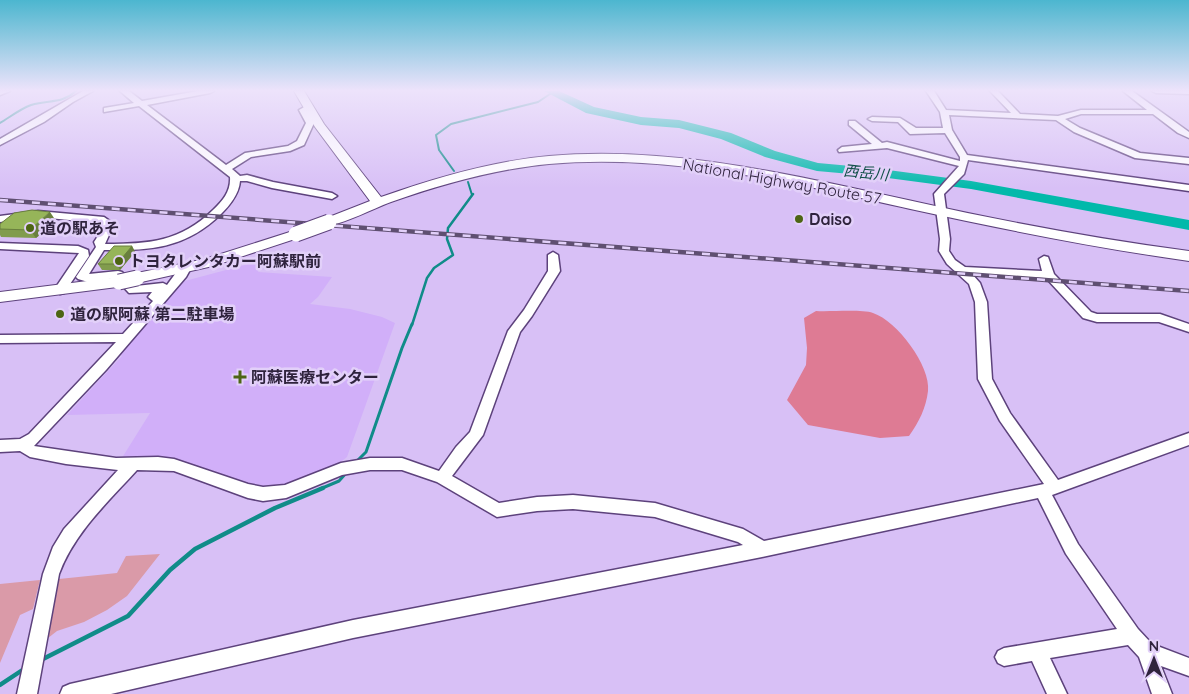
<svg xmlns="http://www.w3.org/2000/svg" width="1189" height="694" font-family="Quicksand,'Noto Sans JP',sans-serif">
  <rect width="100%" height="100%" fill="#d8c0f6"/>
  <polygon fill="#d1aff9" points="263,260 258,272 332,277 318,297 310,304 350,309 382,317 395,323 347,457 333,468 287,487 260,490 178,462 120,461 150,413 67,415 122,356 119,353 181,282"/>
  <g fill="#da9aa8">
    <polygon points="160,554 127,596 107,610 84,622 57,631 43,642 50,622 59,579 117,573 126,556"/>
    <polygon points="40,580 33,609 20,615 0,663 0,584"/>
  </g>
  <path fill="#de7b94" d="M816,311C830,312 861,309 873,313C897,321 931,366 928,391C926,408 919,422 909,436L880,438L808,425L787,400L806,365L807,348L804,318Z"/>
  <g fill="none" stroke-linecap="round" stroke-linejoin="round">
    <g stroke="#108c89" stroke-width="2">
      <path d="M0,123C10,117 20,109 31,105C49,99 60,105 76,91"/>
      <polyline points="454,171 439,150 436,135 451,124 538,102 553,92"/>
      <polyline points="468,182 472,195"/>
    </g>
    <polyline stroke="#108c89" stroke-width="2.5" points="412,325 427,278 434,268 453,255 447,239 448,228 473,194"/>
    <g stroke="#108c89" stroke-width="3">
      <polyline points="356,462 366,452 402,348 412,324"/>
      <polyline points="320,489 339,481 347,472"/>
    </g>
    <g stroke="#108c89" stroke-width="4.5">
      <polyline points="41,660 128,616 170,570 195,549 275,508 323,488"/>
      <polyline points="0,685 24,669"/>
    </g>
    <polygon fill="#02b9aa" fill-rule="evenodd" points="544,91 559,91 594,107 641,117 679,120 731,133 775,151 818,163 873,168 971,181 1189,220 1189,230 971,189 873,176 817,171 765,157 721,139 679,128 641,125 586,113"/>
    <defs>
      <g id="minor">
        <polygon points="0,91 10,91 0,95"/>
        <polygon points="83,91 93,91 73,102 44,122 0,145 0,139"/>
        <path d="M120,91H129L142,101L198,91H214L210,93L147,105L226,165L245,153L288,146L297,141L306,123L299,110L306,106H312V110L308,111L314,123L304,145L290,151L251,157L232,169L240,176L247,175L273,182L332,193L337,196L332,199L272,188L247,181H240C239,194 230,205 221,214C186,248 151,251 104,250L89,274L118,271L122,272L136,286L163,283L167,285L181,266H189L191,268L186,277L106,370L34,446L116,458L158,457L174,459L248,484L263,487L285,485L341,463L370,458H402L439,471L456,447L470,432L508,331L524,310L548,271V255L553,252L558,255L560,271L532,316L520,332L483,435L452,476L499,503L537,497L573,495L655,503L743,529L764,541L1044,484L1000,421L978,379L975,302L969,284L947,264L939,251L940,239L934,194L959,166L887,148L839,152L838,150L842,147L872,144L849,125V121H855L882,143L887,142L960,161V157L945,133L910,134L898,122L872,121L868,119L872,117L900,118L916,128H943L940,112L926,91H934L946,110L1011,113L990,91H998L1020,114L1058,116L1081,110H1147L1123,91H1132L1189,132V138L1178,133L1153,114H1081L1065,119L1080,128L1140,153L1189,158V164L1135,158L1074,132L1056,120L949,115L952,130L967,155L1189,185V191L968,160L964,174L944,194L950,239L949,251L955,260L965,267L1042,271L1039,259L1044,256L1048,257L1054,274L1091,312L1097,314H1160L1189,324V332L1159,322H1097L1083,318L1046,278L972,274L980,283L987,302L992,379L1010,413L1058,480L1189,433V445L1052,495L1078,544L1138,629L1152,644L1189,658V676L1161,666L1172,694H1152L1139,657L1128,645L1050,658L1067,694H1047L1032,661L1004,666L998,663L995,657L998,651L1004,648L1117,629L1066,554L1038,498L762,557L353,638L111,694H60L63,687L70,684L353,620L743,545L738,542L655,517L573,509L537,511L497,517L437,482L402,470H370L342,475L286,498L263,501L248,498L174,471L137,470C108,502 74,533 59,574L37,694H17L43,574L53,547L64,529L118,470L66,464L30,457L20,451L0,452V440L20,439L29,434L116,342L0,343V335L123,334L153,301L148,297L152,292L129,293L115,278L88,282L78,279L76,277L96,247L94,242L104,227L101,223L38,217L0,222V216L38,211L104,217L114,224L105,244C149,244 180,242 213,210C223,201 231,191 230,177L139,106L104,112V108L134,103Z"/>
        <polygon points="1152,91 1189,91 1189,94 1156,93"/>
        <polygon points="0,243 78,246 88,250 89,256 64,293 60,294 54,290 79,253 0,249"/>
      </g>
      <g id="highway">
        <path d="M294,91H304L324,124L381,197C435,178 492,161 549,156C673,145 796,176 917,202C1007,222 1097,239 1189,251V261C1097,248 1006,230 915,210C796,184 673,153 549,164C495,169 442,184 391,202C370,210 350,221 329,226L324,225L322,222L324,219L370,201L315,127Z"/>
        <polygon points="296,230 301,231 303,234 301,237 213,266 137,283 131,282 129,278 131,274 137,273 205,259"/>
        <polygon points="119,277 125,278 127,282 125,286 0,302 0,292"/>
      </g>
    </defs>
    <use href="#minor" stroke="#5d427c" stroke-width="3"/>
    <use href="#highway" stroke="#5d427c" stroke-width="2"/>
    <use href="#minor" fill="#fff" fill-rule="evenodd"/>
    <use href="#highway" fill="#fff" fill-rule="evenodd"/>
    <defs>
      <polyline id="rail" points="0,200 1189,291"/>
    </defs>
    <use href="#rail" stroke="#5f4f71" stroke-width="4.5"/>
    <use href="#rail" stroke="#e2d0f9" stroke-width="2.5" stroke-dasharray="8" stroke-linecap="butt"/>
    <defs>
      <g id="highway-bridge">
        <polyline points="296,234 329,222"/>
        <polyline points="119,282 137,278"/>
      </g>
    </defs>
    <use href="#highway-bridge" stroke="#5d427c" stroke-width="17" stroke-linecap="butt"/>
    <use href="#highway-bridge" stroke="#fff" stroke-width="15"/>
  </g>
  <g fill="#819c4d">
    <polygon points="56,221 36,238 1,237 0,235 0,224"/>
    <polygon points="132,246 135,252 120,270 102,270 98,264"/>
  </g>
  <g fill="#697f3e">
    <polygon points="50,212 56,221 36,238 30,230"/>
    <polygon points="132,246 135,252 120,270 117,264"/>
  </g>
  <g fill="#96b559" stroke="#697f3e">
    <polygon points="32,210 50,212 30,230 0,229 0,224 14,213"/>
    <polygon points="114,246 132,246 117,264 98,264"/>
  </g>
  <linearGradient id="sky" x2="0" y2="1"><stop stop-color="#4cb6cf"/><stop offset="0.48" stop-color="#ede3fb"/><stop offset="1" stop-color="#ede3fb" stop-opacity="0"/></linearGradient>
  <rect width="1189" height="188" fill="url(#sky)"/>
  <g fill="#4d6513" stroke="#e2d0f9" stroke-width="2">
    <circle cx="799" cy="219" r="5"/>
    <circle cx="30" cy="228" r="5"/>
    <circle cx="119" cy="261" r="5"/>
    <circle cx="60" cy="314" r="5"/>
    <path d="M237.5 369.5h5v5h5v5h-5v5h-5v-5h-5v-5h5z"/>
  </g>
  <g text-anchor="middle" stroke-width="5" stroke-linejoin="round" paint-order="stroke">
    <g font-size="15" font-style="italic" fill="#125049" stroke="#e2d0f9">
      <text transform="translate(866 173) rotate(6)" y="5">西岳川</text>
    </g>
    <g font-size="16" fill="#2f233d" stroke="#e2d0f9">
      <text transform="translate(782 181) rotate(10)" y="6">National Highway Route 57</text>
    </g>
    <g font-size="16" font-weight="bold" fill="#2f233d" stroke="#e2d0f9" text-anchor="start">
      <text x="809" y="225">Daiso</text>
      <text x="40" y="234">道の駅あそ</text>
      <text x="129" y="267">トヨタレンタカー阿蘇駅前</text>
      <text x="70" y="320">道の駅阿蘇 第二駐車場</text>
      <text x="251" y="383">阿蘇医療センター</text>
    </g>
  </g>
  <g transform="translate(1154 659)" stroke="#e2d0f9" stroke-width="4" paint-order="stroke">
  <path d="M0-4L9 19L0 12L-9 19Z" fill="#2f233d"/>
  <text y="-8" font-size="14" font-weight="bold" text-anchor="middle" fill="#2f233d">N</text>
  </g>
</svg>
